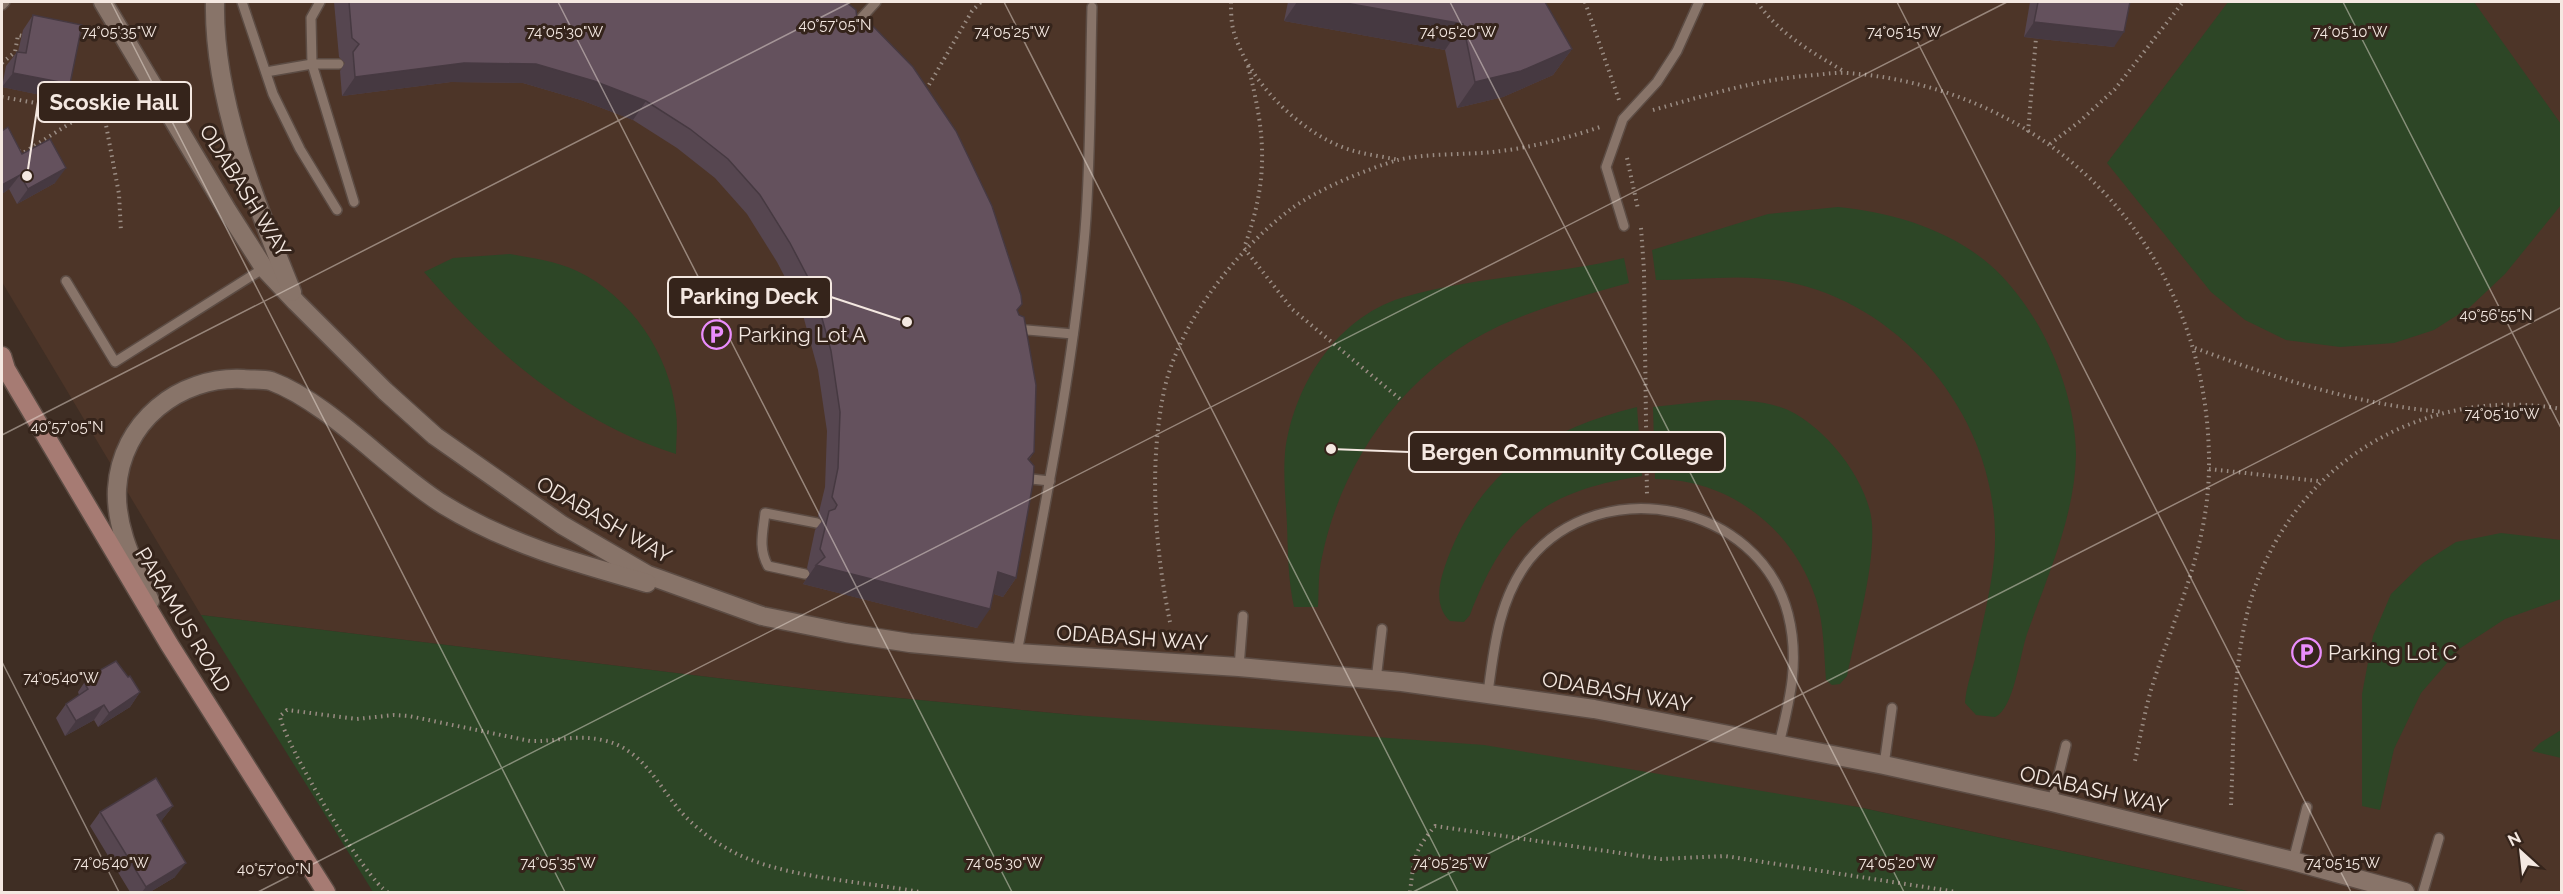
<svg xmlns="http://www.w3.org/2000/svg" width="2563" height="894" font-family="Raleway,sans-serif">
  <rect width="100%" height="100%" fill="#3f2e24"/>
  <polygon fill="#4d3528" points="2,2 2561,2 2561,892 2252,892 1858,807 1074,715 816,690 201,615 2,282"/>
  <g fill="#2d4626">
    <polygon points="2228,2 2474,2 2561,124 2561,205 2505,274 2470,307 2434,330 2394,343 2340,347 2286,340 2245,320 2211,292 2107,163"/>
    <path d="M1838,207C1891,212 1948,229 1989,264C2039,307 2076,389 2076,455C2075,516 2047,577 2027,634C2020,654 2014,709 1995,717L1976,715L1965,703C1966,688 1971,674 1975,659C1983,619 1996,574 1995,533C1993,416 1903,305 1788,282C1745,273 1700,280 1656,280L1652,250L1768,214Z"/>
    <path d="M510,254C532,258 556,261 577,271C630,296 670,354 676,413C678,426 676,441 676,454C574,422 493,352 424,272L453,258Z"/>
    <path d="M1624,258L1629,283C1585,295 1541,307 1499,326C1407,369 1342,459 1322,557C1318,573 1319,591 1318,607H1294C1288,580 1288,552 1287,525C1286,502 1283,476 1285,453C1293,387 1335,319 1401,298C1472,276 1551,276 1624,258Z"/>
    <path d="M1717,400C1738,400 1759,400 1780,407C1821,420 1869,480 1872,524C1875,568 1856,632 1847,676L1840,684L1832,685L1826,680C1824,654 1824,624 1816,599C1793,528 1729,479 1655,479L1653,407Z"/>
    <path d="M1637,407L1642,476C1544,491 1505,523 1470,615L1464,622L1450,621C1434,606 1439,584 1445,566C1478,471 1544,430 1637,407Z"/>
    <polygon points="2501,533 2561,540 2561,599 2505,619 2459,649 2421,693 2394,749 2380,810 2362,806 2362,694 2373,636 2391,594 2423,563 2456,542"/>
    <polygon points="201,615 816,690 1074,715 1484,745 1858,807 2252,892 373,892"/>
    <polygon points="2561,730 2561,758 2532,751 2540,743"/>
  </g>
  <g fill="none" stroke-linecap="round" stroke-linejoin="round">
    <defs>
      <g id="lane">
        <polyline points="242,2 273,94 300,149 337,210"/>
        <polyline points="320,2 311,18 312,64 354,202"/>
        <polyline points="2,5 5,2"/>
        <polyline points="854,26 876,2"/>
        <polyline points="266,72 312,64 339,64"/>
        <polyline points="1624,226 1606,167 1623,119 1657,82 1677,51 1699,2"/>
        <polyline points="66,281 115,362 264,268"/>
        <polyline points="1015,329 1073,334"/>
        <polyline points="1022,478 1050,481"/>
        <path d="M805,574L768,566C758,548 763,532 765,513L817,523"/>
        <path d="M1017,653C1043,514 1073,373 1085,231C1091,157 1090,82 1092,7"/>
        <polyline points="1239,667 1243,616"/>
        <polyline points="1376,680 1382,629"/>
        <path d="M1488,693C1494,646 1499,599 1529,560C1601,471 1759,503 1788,614C1800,661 1790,699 1779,744"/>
        <polyline points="1884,765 1892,708"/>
        <polyline points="2052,802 2066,745"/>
        <polyline points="2293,861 2307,807"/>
        <polyline points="2423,892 2439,838"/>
      </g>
      <g id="street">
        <polyline points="103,2 227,210 264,268 296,302 385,391 435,436 562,525 648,575 762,616 846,633 910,643 1017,653 1239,667 1402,682 1594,709 1884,765 2052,802 2293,861 2405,892"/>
        <path d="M215,2C213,99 256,203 292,292"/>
        <path d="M150,601C135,566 115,529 117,489C121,422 179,376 243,379C252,380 263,379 271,381C330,403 389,471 444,505C508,544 576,563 647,583"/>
      </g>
      <polyline id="secondary" points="2,356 6,369 169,644 326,892"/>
    </defs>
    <use href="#lane" stroke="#5c4c44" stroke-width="12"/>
    <use href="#street" stroke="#5c4c44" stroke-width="21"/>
    <use href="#secondary" stroke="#5c4c44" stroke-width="21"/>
    <g stroke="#9a8c83" stroke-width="4" stroke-dasharray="1.5 4.5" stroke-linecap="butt">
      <path d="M1231,2C1231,10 1231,20 1233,29C1246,80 1303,137 1354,151C1369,155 1385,157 1399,160"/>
      <polyline points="1585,2 1619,100"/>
      <path d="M1757,2C1779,34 1812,52 1845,72"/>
      <polyline points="2,63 15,52 18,35 22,36"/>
      <path d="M1248,66C1266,136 1269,179 1244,248L1292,309L1400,399"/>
      <polyline points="66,83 99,88 119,194 121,232"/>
      <polyline points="926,90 972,11 981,2"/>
      <polyline points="2,97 104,115"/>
      <path d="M1653,110C1707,95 1759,79 1815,75C1826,74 1837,72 1848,73C2058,89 2211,256 2209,467C2208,551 2175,612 2151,690C2144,714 2140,740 2134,765"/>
      <polyline points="2028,132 2036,38"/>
      <polyline points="2050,144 2079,122 2115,89 2183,2"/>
      <polyline points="19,151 23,153 88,112"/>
      <polyline points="1627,158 1638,209"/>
      <polyline points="1641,228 1644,270 1647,497"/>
      <path d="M2195,348C2275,378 2358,405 2444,412"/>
      <polyline points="2209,469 2318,481"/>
      <path d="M1170,622C1155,549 1149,469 1163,396C1176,326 1235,251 1291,209C1316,190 1367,169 1398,160C1426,153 1464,155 1493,152C1530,148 1568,138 1603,126"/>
      <path d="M2231,805C2234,741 2232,672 2248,610C2285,469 2418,384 2562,409"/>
      <path d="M388,892C367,883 283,741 280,716L287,710L357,719L394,715L409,716L530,741C556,742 574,734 602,740C642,748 657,784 681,812C694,826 711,840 728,849C777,878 863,881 919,892"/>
      <path d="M1410,892C1414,860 1413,852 1435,826L1661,859L1725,856L1957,892"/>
    </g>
    <use href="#lane" stroke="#887469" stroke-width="9"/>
    <use href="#street" stroke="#887469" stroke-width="18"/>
    <use href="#secondary" stroke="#a67b73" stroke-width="18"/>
  </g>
  <g fill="#564650">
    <polygon points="334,2 846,2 857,19 1017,311 1034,452 1029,460 1016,578 1003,597 994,594 977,628 803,584 810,574 807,568 815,530 822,521 818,516 825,487 827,431 818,370 801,308 777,262 747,214 715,178 677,148 633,120 581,100 523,83 451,82 342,96 340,71 345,63 339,57"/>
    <polygon points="1288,2 1545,2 1572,49 1553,75 1503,97 1457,108 1445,50 1284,21"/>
    <polygon points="2030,2 2130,2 2114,47 2024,37"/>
    <polygon points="33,15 70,84 60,99 2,87 6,66 17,52 18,52 23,30"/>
    <polygon points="2,131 22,154 55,183 17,204 9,189 2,194"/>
    <polygon points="88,677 140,692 130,707 98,727 94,720 65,736 56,718 66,704 79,695 78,692"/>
    <polygon points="173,806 161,821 175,877 150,892 130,892 90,826 100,812"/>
  </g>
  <g fill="#463941">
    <polygon points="1297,2 1340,2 1463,24 1445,50 1284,21"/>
    <polygon points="2034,22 2124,32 2114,47 2024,37"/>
    <polygon points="1572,49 1553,75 1503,97 1457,108 1475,82"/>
    <polygon points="464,63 536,64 594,81 646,101 633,120 581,100 523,83 451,82 342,96 355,77"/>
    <polygon points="13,73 70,84 60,99 2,87"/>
    <polygon points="66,168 55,183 17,204 28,189"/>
    <polygon points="20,175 9,189 2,194 2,185"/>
    <polygon points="816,565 990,609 977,628 803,584"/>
    <polygon points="998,572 1016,578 1003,597 985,591"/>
    <polygon points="140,692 130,707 98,727 109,713"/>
    <polygon points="104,705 94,720 65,736 76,721"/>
    <polygon points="173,806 162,820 147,830 157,815"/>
    <polygon points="186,863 175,877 150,892 142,892 146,887"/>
  </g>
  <g fill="#64515d" stroke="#463941" stroke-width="1.5">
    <polygon points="349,2 846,2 856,10 857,19 866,19 913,67 956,131 992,206 1021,295 1022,304 1017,310 1019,315 1024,317 1036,385 1034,452 1028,459 1034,466 1033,483 1016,578 998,572 990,609 816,565 825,557 820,549 829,511 835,509 837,505 832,497 838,468 840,412 831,351 814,289 790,243 760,195 728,159 690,129 646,101 594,81 536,64 464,63 355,77 353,52 359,44 352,38"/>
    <polygon points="1340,2 1545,2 1572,49 1521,71 1475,82 1463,24"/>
    <polygon points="2038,2 2130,2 2124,32 2034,22"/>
    <polygon points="33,15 82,25 70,84 13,73 17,52 26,53"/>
    <polygon points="8,127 22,154 50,139 66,168 28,189 20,175 2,185 2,131"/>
    <polygon points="116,661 128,677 130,676 140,692 109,713 104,705 76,721 66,704 88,689 86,686 91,683 88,677"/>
    <polygon points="156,778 173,806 157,815 186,863 146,887 100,812"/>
  </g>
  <path fill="none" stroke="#f4e8e1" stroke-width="1.5" stroke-opacity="0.45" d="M111,2L565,892M558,2L1012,892M1004,2L1458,892M1450,2L1904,892M1897,2L2351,892M2343,2L2562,430M2,435L851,2M2,662L119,892M258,892L2007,2M1413,892L2562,307"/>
  <defs>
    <symbol id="parking-ring" viewBox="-11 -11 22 22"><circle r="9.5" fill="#35241b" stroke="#ea8dfd" stroke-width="1.5"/><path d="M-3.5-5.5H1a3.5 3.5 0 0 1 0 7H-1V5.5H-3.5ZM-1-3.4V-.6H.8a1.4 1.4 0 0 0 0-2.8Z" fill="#ea8dfd"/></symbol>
  </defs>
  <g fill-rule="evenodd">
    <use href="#parking-ring" x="700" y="318" width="33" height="33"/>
    <use href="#parking-ring" x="2290" y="636" width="33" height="33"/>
  </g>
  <g text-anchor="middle" stroke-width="6" stroke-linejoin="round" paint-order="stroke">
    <g font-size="21" fill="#f4e8e1" stroke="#35241b">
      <text transform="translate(245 191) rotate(58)" y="7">ODABASH WAY</text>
      <text transform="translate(604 520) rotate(30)" y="7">ODABASH WAY</text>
      <text transform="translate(183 620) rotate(59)" y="7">PARAMUS ROAD</text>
      <text transform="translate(1132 638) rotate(4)" y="7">ODABASH WAY</text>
      <text transform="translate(1617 692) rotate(10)" y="7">ODABASH WAY</text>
      <text transform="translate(2094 790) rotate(13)" y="7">ODABASH WAY</text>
    </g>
    <g font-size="21" fill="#f4e8e1" stroke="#35241b" text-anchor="start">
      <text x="738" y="342">Parking Lot A</text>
      <text x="2328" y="660">Parking Lot C</text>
    </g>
  </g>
  <g font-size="15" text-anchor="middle" fill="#f4e8e1" stroke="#35241b" stroke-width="6" stroke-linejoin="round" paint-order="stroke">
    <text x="835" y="30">40°57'05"N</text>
    <text x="119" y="37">74°05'35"W</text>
    <text x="565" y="37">74°05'30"W</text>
    <text x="1012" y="37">74°05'25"W</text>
    <text x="1458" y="37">74°05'20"W</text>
    <text x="1904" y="37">74°05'15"W</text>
    <text x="2350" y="37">74°05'10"W</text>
    <text x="2496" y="320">40°56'55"N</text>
    <text x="2502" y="419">74°05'10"W</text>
    <text x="67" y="432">40°57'05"N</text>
    <text x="61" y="683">74°05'40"W</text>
    <text x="111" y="868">74°05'40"W</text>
    <text x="558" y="868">74°05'35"W</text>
    <text x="1004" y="868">74°05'30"W</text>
    <text x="1450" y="868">74°05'25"W</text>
    <text x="1897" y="868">74°05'20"W</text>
    <text x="2343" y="868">74°05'15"W</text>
    <text x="274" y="874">40°57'00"N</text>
  </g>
  <path fill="none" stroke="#f4e8e1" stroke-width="2" d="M27 176L38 102M907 322L831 297M1331 449L1409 452"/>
  <g fill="#f4e8e1" stroke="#35241b" stroke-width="2">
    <circle cx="27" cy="176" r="6"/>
    <circle cx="907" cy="322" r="6"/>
    <circle cx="1331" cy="449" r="6"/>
  </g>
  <g fill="#35241b" stroke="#f4e8e1" stroke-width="2">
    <rect x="38" y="82" width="153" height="40" rx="6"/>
    <rect x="668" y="277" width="163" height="40" rx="6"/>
    <rect x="1409" y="432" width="316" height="40" rx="6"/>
  </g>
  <g font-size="22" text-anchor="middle" font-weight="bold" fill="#f4e8e1">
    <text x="114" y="110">Scoskie Hall</text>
    <text x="749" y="304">Parking Deck</text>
    <text x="1567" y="460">Bergen Community College</text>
  </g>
  <rect width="2563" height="894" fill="none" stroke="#f4e8e1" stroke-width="6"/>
  <g transform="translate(2521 852) rotate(333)" stroke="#35241b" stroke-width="4.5" paint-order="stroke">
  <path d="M0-4.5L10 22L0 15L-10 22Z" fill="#f4e8e1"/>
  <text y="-9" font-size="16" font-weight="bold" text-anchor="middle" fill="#f4e8e1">N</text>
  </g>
</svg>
